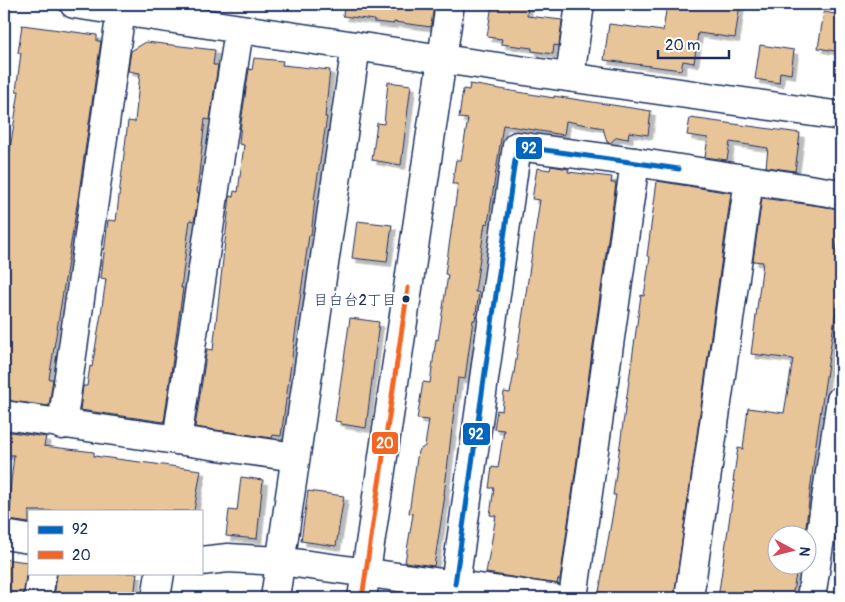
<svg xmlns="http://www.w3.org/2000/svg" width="845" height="602" font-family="Pangolin,'Klee One',sans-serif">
  <defs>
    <filter id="shadow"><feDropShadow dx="4.5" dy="4.5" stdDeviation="0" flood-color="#0004"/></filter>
  </defs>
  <rect width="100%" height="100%" fill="#fff"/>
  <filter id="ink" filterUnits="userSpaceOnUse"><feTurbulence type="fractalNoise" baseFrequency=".02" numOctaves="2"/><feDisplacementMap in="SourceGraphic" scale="10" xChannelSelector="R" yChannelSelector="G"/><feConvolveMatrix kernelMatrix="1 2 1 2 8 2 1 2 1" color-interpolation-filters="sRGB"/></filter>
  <g filter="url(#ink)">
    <polygon fill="#bcde97" stroke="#6c867a" points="393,590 450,598 386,598"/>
    <g fill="#e8c499" stroke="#1b2f5e" filter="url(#shadow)">
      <polygon points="344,4 434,4 431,27 394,22 394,24 374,22 374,20 343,16"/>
      <polygon points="492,4 528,4 527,16 562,20 559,46 554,45 553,54 532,51 532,48 501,44 502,39 487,37"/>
      <polygon points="667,4 740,4 735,38 698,33 694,63 683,61 681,70 604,60 609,24 663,31"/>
      <polygon points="824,12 841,15 841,52 818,48"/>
      <polygon points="22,25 97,35 97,41 101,41 78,199 49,379 53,379 49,406 4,400 4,188 19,91 16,91 21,53 18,53"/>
      <polygon points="146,42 215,50 213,65 218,65 210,120 205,119 197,192 199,193 194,221 190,220 181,288 183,288 164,422 80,410 83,386 87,386 90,366 92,367 101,314 106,279 101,278 108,220 116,221 128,121 135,122 140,73 128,71 131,51"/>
      <polygon points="760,45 794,50 791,74 780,72 779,83 755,79"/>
      <polygon points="254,58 283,61 282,65 330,70 325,117 327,117 314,200 315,200 311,235 309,235 281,436 273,435 272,438 195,427 207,349 213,350 230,196 233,197 234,191 238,192 244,145 239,144 241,123 249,69 252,70"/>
      <polygon points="388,82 411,85 401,165 372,160 377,123 384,124"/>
      <polygon points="470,84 554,98 554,96 651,111 648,135 629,132 628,139 617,137 610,143 607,142 603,128 566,121 564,135 503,125 488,224 485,223 475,292 479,292 475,320 473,320 465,379 458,378 444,495 445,495 434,566 405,562 413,514 409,513 418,451 425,446 429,420 417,419 423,382 430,383 436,339 438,340 448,275 445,274 458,184 452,184 456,160 461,160 468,119 459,118 463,89 469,90"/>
      <polygon points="690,118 800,133 795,171 766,167 768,148 730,142 727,160 705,157 708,138 687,135"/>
      <polygon points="551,166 569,169 568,172 612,177 611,183 616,183 560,580 558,579 557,584 486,573 496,516 490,515 494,488 489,488 492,467 498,468 504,430 494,429 497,410 502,411 504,392 510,393 514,373 540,200 532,199 537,168 550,170"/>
      <polygon points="657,181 731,193 674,598 629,597 599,592 616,495 613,495 641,295 644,296 650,257 647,256"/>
      <polygon points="762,198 841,209 836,251 841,251 841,277 816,443 805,534 778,534 778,564 800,564 799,574 796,574 792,598 718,598 735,481 733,481 738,448 743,449 748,408 784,413 793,359 751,354 763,262 753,261"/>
      <polygon points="357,221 392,225 387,262 352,258"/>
      <polygon points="350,318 379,322 366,428 341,424 341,422 335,421"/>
      <polygon points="4,431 46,437 44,446 94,452 94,456 201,470 194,511 29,511 29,523 9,520 11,500 9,499 14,455 4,455"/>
      <polygon points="241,477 263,480 257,539 226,536 229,510 237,511"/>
      <polygon points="308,491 344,496 336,546 301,541"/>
      <polygon points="4,559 28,562 23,598 4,598"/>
      <polygon points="57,573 137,573 134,598 54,598"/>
    </g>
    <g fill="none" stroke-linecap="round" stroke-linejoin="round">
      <defs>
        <g id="street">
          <polyline points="450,4 442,59 841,116"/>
          <polyline points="570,77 580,4"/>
          <polyline points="4,415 295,457"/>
          <polyline points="62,425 121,11"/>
          <polyline points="177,440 239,30"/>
          <polyline points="4,535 29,539"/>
          <polyline points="201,561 228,558 280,561 552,598"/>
          <polyline points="455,584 517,146 635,162 841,194"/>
          <polyline points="38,598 42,573"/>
          <polyline points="156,598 160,573"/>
          <polyline points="275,598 356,46"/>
          <polyline points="573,598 635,162"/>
          <polyline points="689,598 749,180"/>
          <polyline points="811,598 841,400"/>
        </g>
        <polyline id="secondary" points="74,4 442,59 362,598"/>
      </defs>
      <use href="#street" stroke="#1b2f5e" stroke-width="31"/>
      <use href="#secondary" stroke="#1b2f5e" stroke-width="31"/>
      <use href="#street" stroke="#fff" stroke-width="28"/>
      <use href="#secondary" stroke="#fff" stroke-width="28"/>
      <defs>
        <polyline id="bus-1" points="455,584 517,146 679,169"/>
        <polyline id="bus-2" points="362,598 408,288"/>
      </defs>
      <use href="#bus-1" stroke="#fff" stroke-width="9"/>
      <use href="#bus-2" stroke="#fff" stroke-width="9"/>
      <use href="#bus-1" stroke="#0065bd" stroke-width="5"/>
      <use href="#bus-2" stroke="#f26522" stroke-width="5"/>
    </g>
  </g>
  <circle fill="#1b2f5e" stroke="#fff" stroke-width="2" cx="406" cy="299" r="4.5"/>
  <g text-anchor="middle" stroke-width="4.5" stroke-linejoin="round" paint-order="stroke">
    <g font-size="15" fill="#1b2f5e" stroke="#fff" text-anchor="end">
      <text x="397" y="305">目白台2丁目</text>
    </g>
  </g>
  <g stroke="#fff" stroke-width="2">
    <rect x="515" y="136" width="28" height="24" rx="5" fill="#0065bd"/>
    <rect x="462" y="422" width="29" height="24" rx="5" fill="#0065bd"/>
    <rect x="371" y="431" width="28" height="24" rx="5" fill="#f26522"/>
  </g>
  <g font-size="14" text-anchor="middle" font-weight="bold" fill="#fff">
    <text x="529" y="153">92</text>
    <text x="476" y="439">92</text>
    <text x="385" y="448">20</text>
  </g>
  <rect width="845" height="602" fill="none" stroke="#fff" stroke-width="20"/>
  <rect x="10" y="10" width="825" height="582" fill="none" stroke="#1b2f5e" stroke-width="2" filter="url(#ink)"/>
  <rect x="28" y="510" width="175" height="65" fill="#ffffff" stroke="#a4acbf"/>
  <rect x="38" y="526" width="25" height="8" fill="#0065bd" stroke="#a4acbf"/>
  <text x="72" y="534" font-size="15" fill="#1b2f5e">92</text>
  <rect x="38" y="551" width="25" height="8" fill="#f26522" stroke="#a4acbf"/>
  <text x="72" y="560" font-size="15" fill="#1b2f5e">20</text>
  <g transform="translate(792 550) rotate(97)"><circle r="24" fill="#ffffff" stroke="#a4acbf"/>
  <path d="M0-4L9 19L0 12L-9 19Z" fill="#d1495b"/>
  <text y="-8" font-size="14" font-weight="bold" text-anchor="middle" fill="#1b2f5e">N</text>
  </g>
  <path d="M658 50v8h71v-8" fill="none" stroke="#1b2f5e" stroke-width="2.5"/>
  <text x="665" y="50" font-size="15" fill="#1b2f5e" stroke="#ffffff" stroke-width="4" paint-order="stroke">20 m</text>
</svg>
